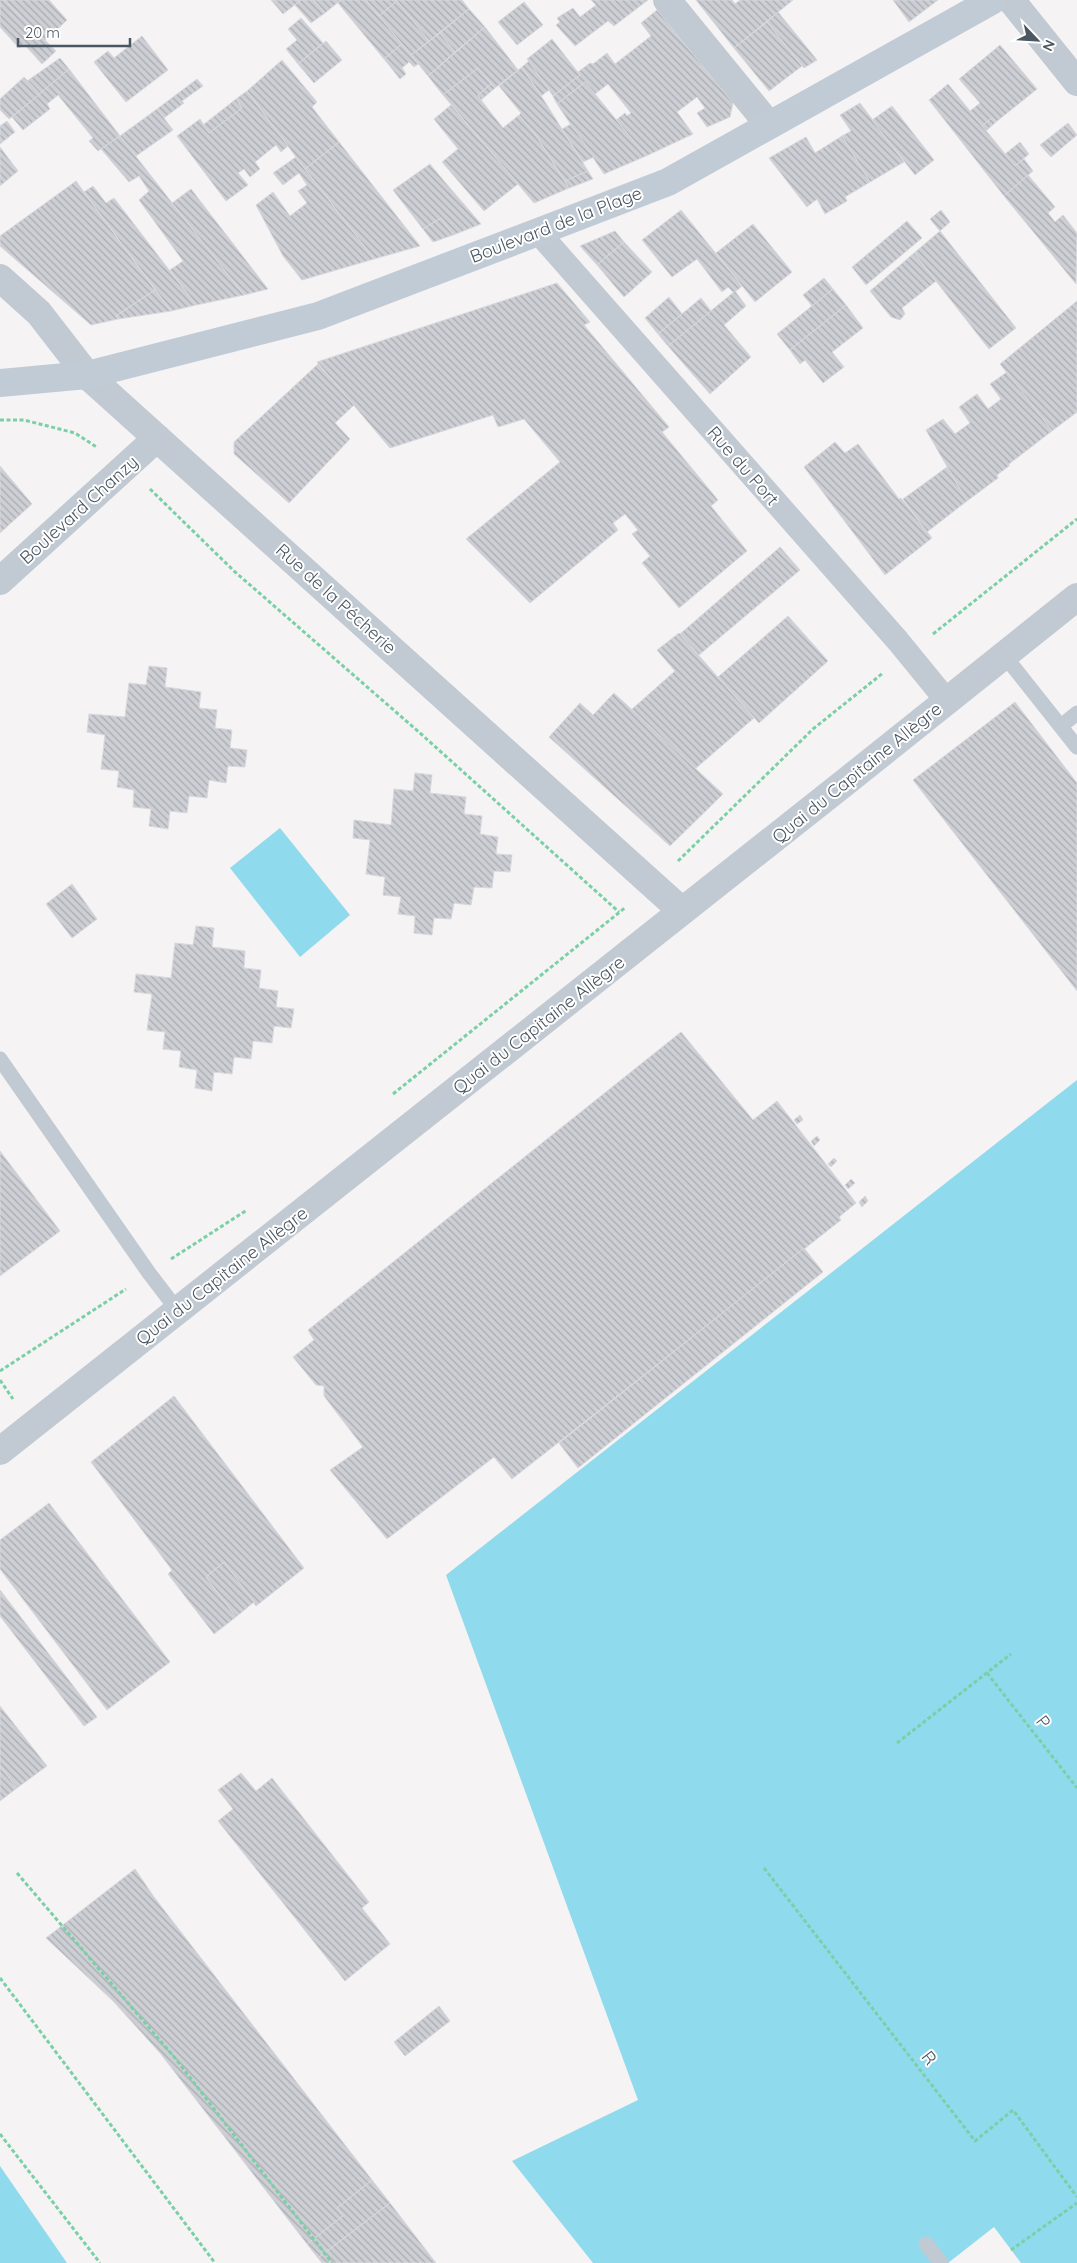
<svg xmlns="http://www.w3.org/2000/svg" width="1077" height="2263" font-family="Quicksand,sans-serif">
  <defs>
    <pattern id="building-back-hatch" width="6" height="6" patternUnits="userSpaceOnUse" patternTransform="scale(1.25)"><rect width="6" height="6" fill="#cdcfd5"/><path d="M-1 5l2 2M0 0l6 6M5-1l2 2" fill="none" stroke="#a8abb0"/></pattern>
  </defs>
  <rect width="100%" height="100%" fill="#f5f3f3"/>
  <g fill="#90daee">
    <polygon points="280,828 350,915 300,957 230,868"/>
    <polygon points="1077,1080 1077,2263 1021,2263 994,2227 948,2263 593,2263 512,2161 638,2100 446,1575"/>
    <polygon points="0,2166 67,2263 0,2263"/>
  </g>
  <g fill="url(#building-back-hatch)" stroke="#d7d9de">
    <polygon points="0,0 4,0 56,51 42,64 24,44 19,48 0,27"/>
    <polygon points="4,0 49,0 67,20 45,41"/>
    <polygon points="271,0 301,0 283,14"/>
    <polygon points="301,0 314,0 325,13 311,23 295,5"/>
    <polygon points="314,0 341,0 325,13"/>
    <polygon points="341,0 366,0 402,44 384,59 338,3"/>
    <polygon points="366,0 396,0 397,1 379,16"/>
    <polygon points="396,0 462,0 469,9 429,41"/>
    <polygon points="591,0 648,0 614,26 608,21 575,46 556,25 560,22 557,18 573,8 580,17 596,5"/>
    <polygon points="696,0 732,0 735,4 740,0 793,0 734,48"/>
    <polygon points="893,0 938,0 909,22"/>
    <polygon points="397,1 429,41 411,55 379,16"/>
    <polygon points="524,2 543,25 517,45 498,22"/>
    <polygon points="469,9 485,27 455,52 440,33"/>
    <polygon points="657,10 733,103 730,117 707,127 697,113 705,108 697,97 677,112 693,134 646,156 616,120 625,113 627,116 631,113 608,84 595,94 585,82 557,104 553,96 580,75 578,72 590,63 593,64 607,53 615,64 651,36 641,23"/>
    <polygon points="778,12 817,60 804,68 767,22"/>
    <polygon points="301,18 323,43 298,64 286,49 297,40 288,29"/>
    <polygon points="767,22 802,66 769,91 734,48"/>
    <polygon points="485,27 518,70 495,88 478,68 443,95 428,76"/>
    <polygon points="440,33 455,52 428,76 411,55"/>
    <polygon points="142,36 168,70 126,102 94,62 108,51 114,58"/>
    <polygon points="552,39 580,75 553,96 527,59"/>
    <polygon points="326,41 342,60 314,83 298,64"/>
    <polygon points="402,44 418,64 414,67 409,62 402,68 406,74 400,79 384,59"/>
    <polygon points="1000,45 1037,89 996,122 992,118 982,126 970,111 980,103 959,79"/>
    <polygon points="60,58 69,69 40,94 27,81"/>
    <polygon points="282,60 317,102 312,107 339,142 305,169 247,91"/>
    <polygon points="529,61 549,90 541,96 522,67"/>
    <polygon points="522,67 547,105 588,171 565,181 535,134 519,115 521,113 499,86"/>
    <polygon points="478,68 491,84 478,95 481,100 503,128 519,115 535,134 569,188 534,203 443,95"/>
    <polygon points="69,69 120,136 98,151 89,141 93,138 58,95 47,104 50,109 23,130 12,117"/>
    <polygon points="24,77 40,94 9,119 0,110 0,99"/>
    <polygon points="197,79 203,86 182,101 184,103 164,118 157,109"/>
    <polygon points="585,82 595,94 646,156 604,174 557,104"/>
    <polygon points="491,84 495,88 481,100 478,95"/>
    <polygon points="948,84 1015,166 1024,159 1033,171 1004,196 929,100"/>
    <polygon points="247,91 288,146 281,152 276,145 255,162 260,169 250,177 244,169 238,173 248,185 226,201 177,136 200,119 209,133 242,108 236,99"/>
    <polygon points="236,99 242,108 209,133 203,125"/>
    <polygon points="860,103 904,162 870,182 842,136 851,131 840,115"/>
    <polygon points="451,105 518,184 484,211 442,162 458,149 434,119"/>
    <polygon points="892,106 934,160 915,175 872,120"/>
    <polygon points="157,109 173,130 136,156 120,136"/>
    <polygon points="992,118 996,122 986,131 982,126"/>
    <polygon points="7,121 15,132 0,144 0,126"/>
    <polygon points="1068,123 1077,135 1051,157 1040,145"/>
    <polygon points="571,124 594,157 583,162 562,129"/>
    <polygon points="120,136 180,213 244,295 196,305 170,270 183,261 139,200 149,191 139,176 129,182 101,149"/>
    <polygon points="842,136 870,182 845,197 847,201 825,214 817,199 807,207 769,158 806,137 815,153"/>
    <polygon points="339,142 420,246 374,259 305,169"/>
    <polygon points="1020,142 1029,154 1015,166 1005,154"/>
    <polygon points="0,147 18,171 0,186"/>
    <polygon points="296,157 305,169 374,259 302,280 283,256 256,205 273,192 290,216 307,203 298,191 307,185 299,173 283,185 273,173"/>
    <polygon points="430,164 444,181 481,224 453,235 441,218 423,229 393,190"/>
    <polygon points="588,171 593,179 569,188 565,181"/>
    <polygon points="1028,175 1055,207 1048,213 1055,222 1063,215 1077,233 1076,284 1004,196"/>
    <polygon points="76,181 155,290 116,316 118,319 91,325 0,246 0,236"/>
    <polygon points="93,186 106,203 114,198 196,305 171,311 84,192"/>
    <polygon points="191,189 268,289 244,295 180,213 172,203"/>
    <polygon points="681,210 742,286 734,293 728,287 722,292 697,259 672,277 642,240"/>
    <polygon points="941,210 950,222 940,231 930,219"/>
    <polygon points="441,218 453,235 433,242 423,229"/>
    <polygon points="907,221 922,238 866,285 852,267"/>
    <polygon points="753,224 792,272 755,302 716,253"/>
    <polygon points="615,231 624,242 597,265 580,246"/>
    <polygon points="940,231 1016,328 989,349 914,253"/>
    <polygon points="624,242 652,272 624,297 597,265"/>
    <polygon points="914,253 936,281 902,308 905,314 900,320 891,317 870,291"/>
    <polygon points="824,278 833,289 812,306 803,295"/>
    <polygon points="557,283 590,322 584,325 669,427 662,432 718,500 711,506 747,551 679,608 642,563 650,556 632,534 638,530 625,514 613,523 618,530 530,603 466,539 560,462 524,419 498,427 493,415 390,448 317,362"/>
    <polygon points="833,289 846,305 790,350 777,334"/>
    <polygon points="155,290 171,311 118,319 116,316"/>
    <polygon points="735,291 746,306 724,325 751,357 710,394 668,346"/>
    <polygon points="669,297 682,314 658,334 645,318"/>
    <polygon points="701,298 711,311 668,346 658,334"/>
    <polygon points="1077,301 1077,412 1052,431 1000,364"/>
    <polygon points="846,305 863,328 832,352 844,367 823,383 805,360 800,364 790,350"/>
    <polygon points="318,364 354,405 335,423 350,439 289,503 234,454 234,442"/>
    <polygon points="1007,372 1052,431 1009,464 1009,466 997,475 998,478 967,501 926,430 943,419 955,434 970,423 959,407 977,394 988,409 1001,399 990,384"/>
    <polygon points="835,442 845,453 858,444 899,499 901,498 932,538 885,575 804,467"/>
    <polygon points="0,466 32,504 0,533"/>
    <polygon points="947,467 967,501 927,532 903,499"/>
    <polygon points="780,547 800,570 699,655 680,634"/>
    <polygon points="788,616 828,661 759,723 718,677"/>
    <polygon points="679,633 754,718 695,769 631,710 675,671 657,650"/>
    <polygon points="149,666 167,668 165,687 201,692 199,708 217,710 215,728 232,730 230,748 247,750 245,767 228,766 226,783 209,780 207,798 189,796 187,813 170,811 168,829 149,826 151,809 133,807 134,790 117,787 119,771 101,769 105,735 87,732 89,714 125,717 129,683 146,685"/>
    <polygon points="614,693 723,794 670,846 549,737 580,703 593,715"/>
    <polygon points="1015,702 1077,783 1077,991 913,780"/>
    <polygon points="415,773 432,775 430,793 466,797 464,814 482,816 480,834 498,837 496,854 512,855 510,872 494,871 492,888 474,887 471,905 454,903 451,919 434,918 432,935 414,933 415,916 398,914 401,897 383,895 385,877 366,874 370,840 353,838 354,820 391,825 394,789 413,791"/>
    <polygon points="72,884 97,919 72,938 46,904"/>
    <polygon points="196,926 214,928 212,947 245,951 244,968 261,970 259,988 278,991 276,1007 294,1009 291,1028 274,1026 272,1043 253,1041 251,1059 234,1057 232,1074 214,1072 212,1091 195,1088 197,1070 179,1067 181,1051 163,1049 165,1032 147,1030 152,994 134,992 136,974 171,978 175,943 193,945"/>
    <polygon points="681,1032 753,1120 777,1101 856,1203 839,1217 841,1220 512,1479 494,1457 387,1539 330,1470 363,1447 324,1396 324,1386 316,1385 293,1357 314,1340 308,1330"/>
    <polygon points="800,1115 803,1120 797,1124 794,1120"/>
    <polygon points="817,1136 820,1140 814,1146 811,1141"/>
    <polygon points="0,1151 60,1231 0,1276"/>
    <polygon points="834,1158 837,1161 831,1167 828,1164"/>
    <polygon points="851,1179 855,1183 848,1189 845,1185"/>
    <polygon points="865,1196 868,1201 862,1207 859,1202"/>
    <polygon points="804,1248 823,1272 578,1468 559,1443"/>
    <polygon points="174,1396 304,1568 256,1606 224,1562 206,1577 236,1617 214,1634 168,1574 172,1570 91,1462"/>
    <polygon points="49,1503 170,1662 107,1710 0,1569 0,1540"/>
    <polygon points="224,1562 254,1602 236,1617 206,1577"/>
    <polygon points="0,1590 97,1717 84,1726 0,1616"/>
    <polygon points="0,1706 47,1766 17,1788 0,1766"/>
    <polygon points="0,1766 17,1788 0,1801"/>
    <polygon points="241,1773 256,1791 272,1778 369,1902 362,1908 390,1944 345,1981 218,1821 233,1809 218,1790"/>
    <polygon points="135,1869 154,1897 372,2180 337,2208 343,2216 307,2244 160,2053 113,2001 46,1938"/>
    <polygon points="439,2006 450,2021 405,2056 394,2042"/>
    <polygon points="372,2180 390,2203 318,2258 307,2244 343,2216 337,2208"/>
    <polygon points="390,2203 436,2263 322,2263 318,2258"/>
  </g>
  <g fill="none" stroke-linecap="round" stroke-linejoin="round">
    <g stroke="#7ad0a6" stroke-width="3" stroke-dasharray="4 2.5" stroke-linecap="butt">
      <polyline points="0,420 24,420 75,433 98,448"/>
      <polyline points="150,489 234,571 420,733 619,912"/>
      <polyline points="933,634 1077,519"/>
      <polyline points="678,861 813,729 883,673"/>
      <polyline points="393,1094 626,907"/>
      <polyline points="171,1259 247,1210"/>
      <polyline points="0,1371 126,1289"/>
      <polyline points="0,1380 13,1399"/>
      <polyline points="987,1673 1077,1788"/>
      <polyline points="897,1743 1011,1654"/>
      <polyline points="764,1868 975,2141 1013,2110 1077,2197"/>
      <polyline points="17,1873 175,2058 332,2263"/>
      <polyline points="0,1978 215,2263"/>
      <polyline points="0,2134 100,2263"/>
      <polyline points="1011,2250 1077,2203"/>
    </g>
    <g stroke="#c1cad2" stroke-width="15">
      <polyline points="1004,655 1077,747"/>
      <polyline points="1061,726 1077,713"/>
      <polyline points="0,1059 149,1273 178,1311"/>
      <polyline points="926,2244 941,2263"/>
    </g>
    <polyline stroke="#c1cad2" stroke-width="24" points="538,232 898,641 947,701"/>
    <g stroke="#c1cad2" stroke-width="28">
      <polyline points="667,0 769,125"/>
      <polyline points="1011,0 1077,82"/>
      <polyline points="0,278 39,313 87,375 682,911"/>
      <polyline points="0,581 157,438"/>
      <polyline points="0,1451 848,780 1077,597"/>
    </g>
    <polyline stroke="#c1cbd6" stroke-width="28" points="0,383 87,375 318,316 538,232 668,182 993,0"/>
  </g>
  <g text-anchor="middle" stroke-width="4" stroke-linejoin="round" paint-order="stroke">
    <g font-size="18" fill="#4a5661" stroke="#fff">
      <text transform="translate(556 225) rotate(-21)" y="6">Boulevard de la Plage</text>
      <text transform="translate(743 466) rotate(49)" y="6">Rue du Port</text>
      <text transform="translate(79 510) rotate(-42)" y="6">Boulevard Chanzy</text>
      <text transform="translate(336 599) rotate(42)" y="6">Rue de la Pécherie</text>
      <text transform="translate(857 773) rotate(-39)" y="6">Quai du Capitaine Allègre</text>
      <text transform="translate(539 1025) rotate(-38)" y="6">Quai du Capitaine Allègre</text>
      <text transform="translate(222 1276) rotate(-38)" y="6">Quai du Capitaine Allègre</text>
      <text transform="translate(1043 1722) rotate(52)" y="6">P</text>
      <text transform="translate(929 2058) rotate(52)" y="6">R</text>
    </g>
  </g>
  <g transform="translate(1037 40) rotate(115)" stroke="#ffffff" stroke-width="4" paint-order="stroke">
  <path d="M0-4L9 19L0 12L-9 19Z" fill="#4a5661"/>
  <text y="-8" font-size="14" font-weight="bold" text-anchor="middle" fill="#4a5661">N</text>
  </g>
  <path d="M18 38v8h112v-8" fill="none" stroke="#4a5661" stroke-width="2.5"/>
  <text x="25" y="38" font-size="15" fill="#4a5661" stroke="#ffffff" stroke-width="4" paint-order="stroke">20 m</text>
</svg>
